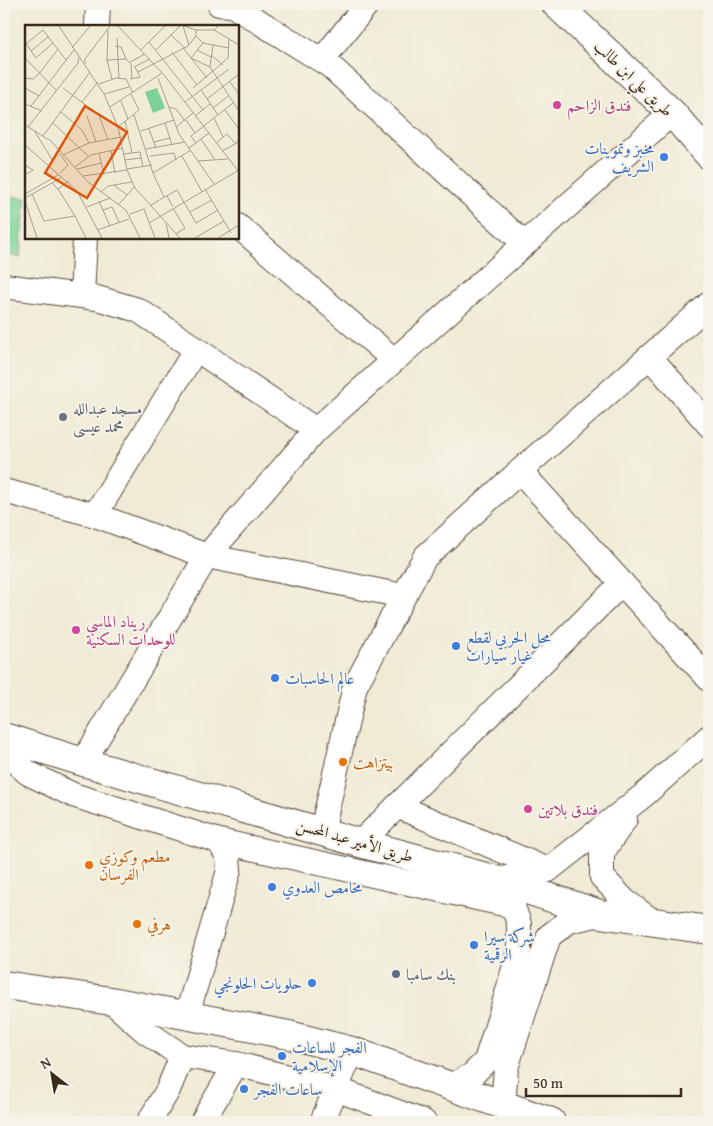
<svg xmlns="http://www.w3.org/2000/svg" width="713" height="1126" font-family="'Gentium Book Plus',Amiri,serif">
  <rect width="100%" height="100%" fill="#f7f3e8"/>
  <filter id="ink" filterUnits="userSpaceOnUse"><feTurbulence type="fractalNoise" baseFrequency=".02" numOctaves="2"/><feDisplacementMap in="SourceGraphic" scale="10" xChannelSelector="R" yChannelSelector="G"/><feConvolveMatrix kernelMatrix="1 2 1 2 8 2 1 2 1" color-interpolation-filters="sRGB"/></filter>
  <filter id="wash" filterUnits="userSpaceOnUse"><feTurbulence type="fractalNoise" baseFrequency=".0096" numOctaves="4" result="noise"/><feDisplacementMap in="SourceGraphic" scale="20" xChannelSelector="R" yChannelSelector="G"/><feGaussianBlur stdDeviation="1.12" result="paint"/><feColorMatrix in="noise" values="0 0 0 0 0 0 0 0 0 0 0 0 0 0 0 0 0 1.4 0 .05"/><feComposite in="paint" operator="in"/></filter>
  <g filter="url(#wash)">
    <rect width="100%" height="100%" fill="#f0ebd5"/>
    <polygon fill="#7bd196" stroke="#5b7e5a" points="4,196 26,198 20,257 4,255"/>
  </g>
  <g filter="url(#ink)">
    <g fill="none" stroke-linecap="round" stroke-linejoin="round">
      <defs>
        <g id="street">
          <polyline points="219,4 232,5 329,65 525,244"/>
          <polyline points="97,26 98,4"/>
          <polyline points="322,60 367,4"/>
          <polyline points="238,226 394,360"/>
          <polyline points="4,286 97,298 138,310 316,430"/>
          <polyline points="82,296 85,238"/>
          <polyline points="650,357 709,425"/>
          <polyline points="520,471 709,679"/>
          <polyline points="4,491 95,515 207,556 403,596"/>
          <polyline points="95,515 196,349"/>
          <polyline points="4,752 28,773 73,795 219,841 228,857 229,870 187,1015"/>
          <polyline points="83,762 207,556 316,430 672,113"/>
          <polyline points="397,806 548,870"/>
          <polyline points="625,819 602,853 602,877 625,901 655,923"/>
          <polyline points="322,831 355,686 425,557 520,471 709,304"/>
          <polyline points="219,841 513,906"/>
          <polyline points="360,843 622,583"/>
          <polyline points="497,880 548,870 644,795 709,737"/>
          <polyline points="111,1001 145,1031 182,1056 236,1064 336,1089 424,1122"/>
          <polyline points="451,1086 472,1075 486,1061 507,994 519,951 519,924 508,891"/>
          <polyline points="503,1105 506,1068 549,936 569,921 600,914"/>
          <polyline points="149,1122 168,1090 182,1056"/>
          <polyline points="202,1122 236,1064"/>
          <polyline points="322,1122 352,1051"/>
        </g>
        <g id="secondary">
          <polyline points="556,4 672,113 709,155"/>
          <polyline points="4,737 83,762 360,843 497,880 600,914 709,930"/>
          <polyline points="4,985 111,1001 289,1035 352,1051 551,1122"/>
        </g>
      </defs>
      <use href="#street" stroke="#564739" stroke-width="26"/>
      <use href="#secondary" stroke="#564739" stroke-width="30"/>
      <use href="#street" stroke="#fff" stroke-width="24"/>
      <use href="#secondary" stroke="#fff" stroke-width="28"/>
    </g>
  </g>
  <g fill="#d1479c" stroke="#f7f3e8" stroke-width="2">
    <circle cx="557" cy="105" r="5"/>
    <circle cx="76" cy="630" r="5"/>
    <circle cx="528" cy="809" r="5"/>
  </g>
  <g fill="#3f7fe0" stroke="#f7f3e8" stroke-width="2">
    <circle cx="664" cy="157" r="5"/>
    <circle cx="456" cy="646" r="5"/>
    <circle cx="275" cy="678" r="5"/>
    <circle cx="272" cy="887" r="5"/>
    <circle cx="474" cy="945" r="5"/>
    <circle cx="312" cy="983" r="5"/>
    <circle cx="282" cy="1056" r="5"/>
    <circle cx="244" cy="1089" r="5"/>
  </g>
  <circle fill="#6b7280" stroke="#f7f3e8" stroke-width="2" cx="63" cy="417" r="5"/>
  <g fill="#e8710a" stroke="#f7f3e8" stroke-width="2">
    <circle cx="343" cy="762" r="5"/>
    <circle cx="89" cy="865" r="5"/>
    <circle cx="137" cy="924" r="5"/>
  </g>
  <circle fill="#5c6f8a" stroke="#f7f3e8" stroke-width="2" cx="396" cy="974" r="5"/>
  <g text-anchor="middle" stroke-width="4" stroke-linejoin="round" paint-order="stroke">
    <g font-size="16" fill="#3b2a1e" stroke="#f7f3e8">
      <text transform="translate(634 78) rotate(44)" y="6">طريق علي ابن طالب</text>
      <text transform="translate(355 840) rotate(16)" y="6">طريق الأمير عبد المحسن</text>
    </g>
    <g font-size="16" fill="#b23c85" stroke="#f7f3e8" text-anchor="start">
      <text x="567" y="111">فندق الزاحم</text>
      <text x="86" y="627">ريناد الماسي<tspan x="86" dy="18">للوحدات السكنية</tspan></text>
      <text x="538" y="815">فندق بلاتين</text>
    </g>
    <g font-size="16" fill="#366cbe" stroke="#f7f3e8" text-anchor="start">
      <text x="654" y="154" text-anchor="end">مخبز وتموينات<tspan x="654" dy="18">الشريف</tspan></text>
      <text x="466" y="643">محل الحربي لقطع<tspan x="466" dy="18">غيار سيارات</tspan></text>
      <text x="285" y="684">عالم الحاسبات</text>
      <text x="282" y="893">محامص العدوي</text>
      <text x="484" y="942">شركة سيرا<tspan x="484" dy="18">الرقمية</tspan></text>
      <text x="302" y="989" text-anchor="end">حلويات الحلونجي</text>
      <text x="292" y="1053">الفجر للساعات<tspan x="292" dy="18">الإسلامية</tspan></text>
      <text x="254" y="1095">ساعات الفجر</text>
    </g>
    <g font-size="16" fill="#5b616d" stroke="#f7f3e8" text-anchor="start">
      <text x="73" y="414">مسجد عبدالله<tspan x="73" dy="18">محمد عيسى</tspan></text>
    </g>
    <g font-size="16" fill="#c56008" stroke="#f7f3e8" text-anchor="start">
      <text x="353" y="768">بيتزاهت</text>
      <text x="99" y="862">مطعم وكوزي<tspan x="99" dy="18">الفرسان</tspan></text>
      <text x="147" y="930">هرفي</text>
    </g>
    <g font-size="16" fill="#4e5e75" stroke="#f7f3e8" text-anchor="start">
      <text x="406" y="980">بنك سامبا</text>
    </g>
  </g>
  <g transform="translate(25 25)">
    <rect width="214" height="214" fill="#f0ebd5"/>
    <path d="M132,63L140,83L128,88L120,67Z" fill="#7bd196"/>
    <path fill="none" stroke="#a89e8c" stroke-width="1" d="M34,1L79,69L93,102L102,145L110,163L155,213M93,1L139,50L214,147M158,1L164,20M159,1L171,5H189L193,1M83,5L82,35L87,54M189,5L214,20M146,10L160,23M171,11L178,18L204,23M92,13L94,53M0,17L11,33L28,18M124,17L178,85M178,18L166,33L182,53M1,19L18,5L41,35M90,21L96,22L101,34M47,23L65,1M159,24L166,33L185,42L214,86M116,25L140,1M131,25L155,1M172,25L186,32M6,26L23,12M147,27L172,60M186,30L198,40M0,33L32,66M82,35L101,34L106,39L107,54M105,37L120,29M60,39V34L85,1M109,42L125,34M185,42L188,20M113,47L163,21L171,11V5M14,49L33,24M0,53L8,54L14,49M133,53L154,109L189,159M105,54L115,52L110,42M204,56L214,69M74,59L91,53L101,54L108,68M0,63L14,71M38,63L74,90L83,115M168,63L203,33L204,14M176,65L193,90M79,69L104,62M182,74L214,49M96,76L103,94M57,77L73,57M160,77L204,44M0,79L17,86M6,81L49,25M85,82L137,48M144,82L151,84L160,96M188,83L203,71M200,85L214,104M36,87L57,105L64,118M109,90L128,148L139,172L142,171L148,182M62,91L71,117M170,91L185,79M189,93L198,112M161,95L170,108M100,96L107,128M28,98L63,131M140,98L147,120M0,100L26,116L63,157L101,185L115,213M3,102L53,38L54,32M93,102L114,85L106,69M151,102L168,88M124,104L131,123M116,106L149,95M10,107L28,136M18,111L65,47M176,114L190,135M129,117L145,113M171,118L166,111L208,78M191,118L202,109L210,118L214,116M0,120L52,166L77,213M164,123L184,108M121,124L160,117M86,126L90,148M197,126L212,118M74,128L79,150M35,129L43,140L35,148M99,129L115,127L118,142M38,130L64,118L96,112M125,131L149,128L151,135M157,131L177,167M100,135L116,133M173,136L203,134M0,140L8,145L0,150M50,142L66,130L98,123M52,144L76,138M102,144L127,140M128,148L166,125M58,151L102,145M27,158L33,164L44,156M89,160L102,170M180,164L206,208M76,167L83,161L107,157M0,169L33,150M7,169L19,196L50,191L33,164M142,171L152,165L171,198L193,185M0,173L36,153M0,176L12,213M74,176L85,201M94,179L110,161M125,181L139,172M62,182L85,173M148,183L160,203L151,209M78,185L87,182L94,197M165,187L187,175M105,189L119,184L130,213M50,191L61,213M124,198L214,145M141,198L144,213M72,205L104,194M170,213L199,196M193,213L214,200"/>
    <path fill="#df570d" fill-opacity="0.15" stroke="#df570d" stroke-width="2.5" d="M60,81L102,107L62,173L20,148Z"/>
    <rect width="214" height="214" fill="none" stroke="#3b2a1e" stroke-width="2.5"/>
  </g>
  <rect width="713" height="1126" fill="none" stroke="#f7f3e8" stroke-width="20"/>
  <g transform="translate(52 1074) rotate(329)" stroke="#f7f3e8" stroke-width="4" paint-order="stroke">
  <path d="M0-4L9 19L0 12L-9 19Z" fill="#3b2a1e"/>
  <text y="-8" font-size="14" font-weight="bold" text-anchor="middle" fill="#3b2a1e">N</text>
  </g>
  <path d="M526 1088v8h155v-8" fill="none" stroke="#3b2a1e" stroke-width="2.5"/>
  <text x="533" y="1088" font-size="15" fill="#3b2a1e" stroke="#f7f3e8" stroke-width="4" paint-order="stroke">50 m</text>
</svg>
